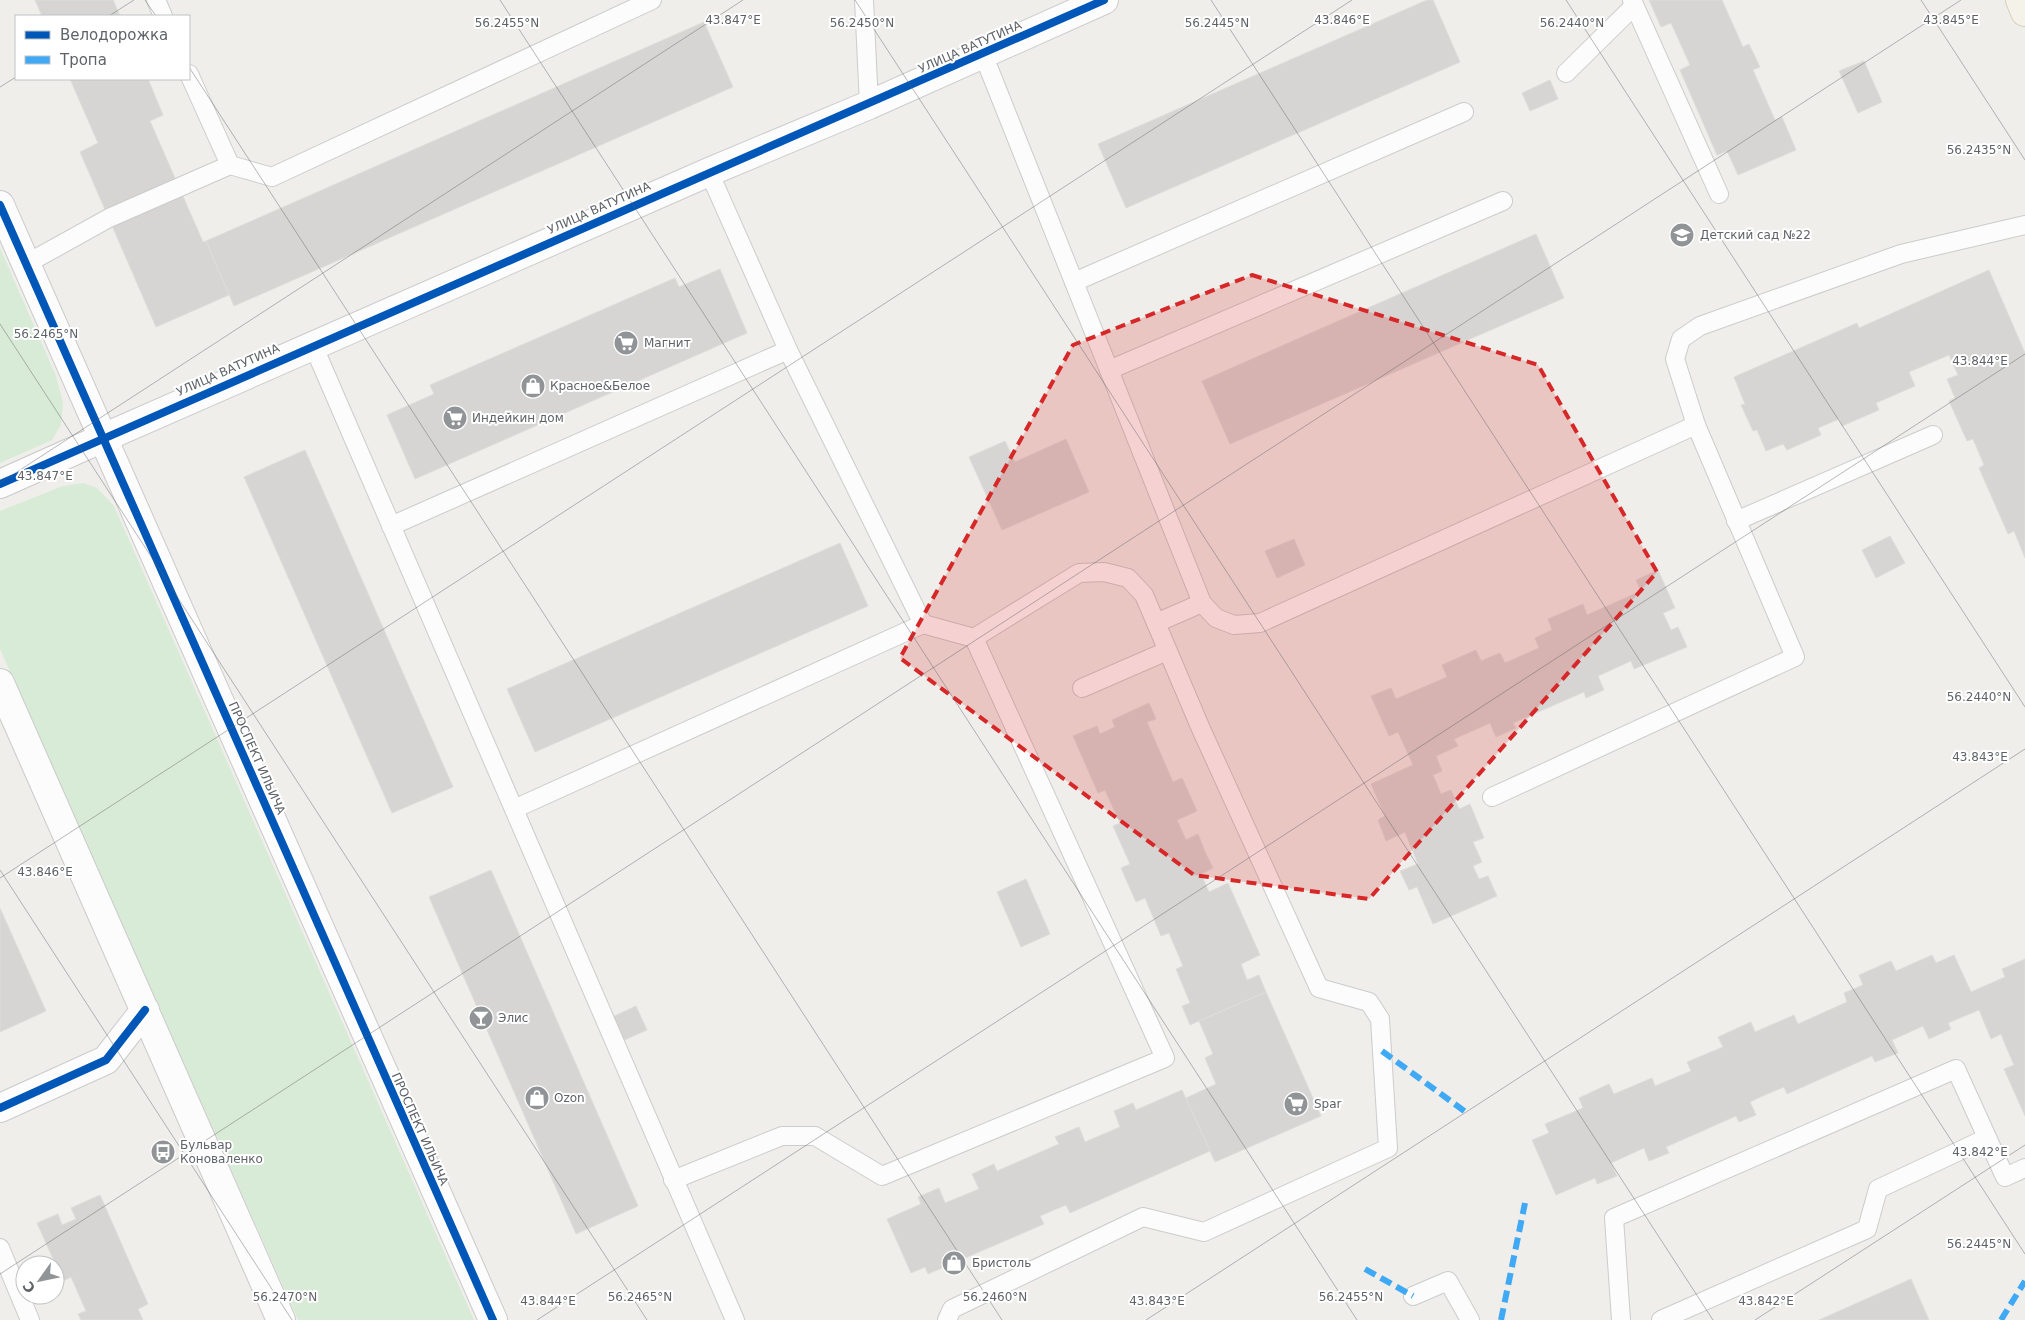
<svg xmlns="http://www.w3.org/2000/svg" width="2025" height="1320" font-family="'DejaVu Sans',sans-serif">
  <rect width="100%" height="100%" fill="#efeeea"/>
  <g fill="#d8ebd6">
    <polygon points="0,248 56,376 63,403 61,425 52,440 0,463"/>
    <polygon points="83,483 97,488 114,506 474,1320 298,1320 0,649 0,511 63,486"/>
  </g>
  <g fill="#d6d5d3" stroke="#deddd9">
    <polygon points="35,0 113,0 120,16 42,16"/>
    <polygon points="1427,0 1433,0 1460,62 1126,208 1098,144"/>
    <polygon points="1649,0 1722,0 1743,47 1749,44 1760,67 1753,70 1775,120 1782,117 1796,150 1738,175 1727,151 1717,155 1680,70 1690,65 1671,23 1661,27"/>
    <polygon points="704,22 733,87 234,306 206,241"/>
    <polygon points="1864,61 1882,102 1858,113 1839,71"/>
    <polygon points="70,79 148,79 163,115 150,121 203,242 206,241 229,295 156,327 80,152 98,143"/>
    <polygon points="1550,80 1558,99 1530,111 1522,93"/>
    <polygon points="1536,234 1564,298 1230,444 1202,381"/>
    <polygon points="720,269 747,333 415,479 387,415 434,394 430,385 675,278 679,287"/>
    <polygon points="1989,270 2025,353 2025,558 2014,531 2008,534 1979,468 1984,465 1979,453 1973,439 1967,441 1949,401 1955,398 1947,379 1958,375 1949,355 1909,372 1915,386 1876,403 1879,410 1842,426 1839,419 1818,428 1821,435 1787,450 1783,444 1766,451 1757,430 1753,431 1741,405 1745,404 1734,377 1857,323 1859,328"/>
    <polygon points="1066,439 1089,492 1002,530 969,457 1005,441 1015,462"/>
    <polygon points="305,450 453,787 392,813 244,477"/>
    <polygon points="1890,536 1905,563 1876,578 1862,550"/>
    <polygon points="1294,539 1305,565 1277,578 1265,551"/>
    <polygon points="840,543 868,606 535,752 507,689"/>
    <polygon points="1658,570 1675,608 1663,613 1671,630 1678,627 1687,647 1634,669 1631,661 1598,676 1604,690 1586,698 1584,692 1513,723 1516,728 1496,737 1490,723 1454,739 1458,746 1436,756 1442,771 1433,775 1441,794 1451,790 1459,809 1470,804 1484,838 1473,842 1482,862 1473,866 1479,879 1488,876 1497,896 1433,924 1417,887 1409,890 1400,871 1418,864 1405,832 1386,841 1378,820 1385,816 1371,784 1413,765 1398,732 1389,736 1371,696 1391,688 1396,699 1447,677 1442,665 1476,650 1481,661 1500,653 1505,663 1539,648 1535,638 1552,630 1548,619 1583,604 1587,615 1641,591 1636,580"/>
    <polygon points="1149,703 1156,719 1147,722 1173,782 1182,778 1197,811 1177,820 1186,840 1198,834 1205,852 1213,868 1201,874 1209,892 1228,883 1260,955 1241,964 1247,980 1259,975 1266,992 1190,1025 1182,1006 1190,1003 1176,969 1183,966 1169,933 1161,936 1145,898 1136,902 1121,868 1130,864 1113,826 1120,823 1105,790 1098,793 1073,736 1097,726 1100,734 1115,727 1112,720"/>
    <polygon points="491,870 638,1206 576,1234 429,897"/>
    <polygon points="1026,879 1050,934 1021,947 997,892"/>
    <polygon points="0,908 46,1011 0,1032"/>
    <polygon points="1932,955 1936,963 1954,955 1971,992 2005,977 2002,969 2025,959 2025,1116 2004,1069 2014,1065 2007,1049 2001,1034 1991,1039 1979,1010 1948,1023 1951,1029 1929,1039 1923,1026 1892,1040 1898,1053 1875,1062 1872,1056 1787,1094 1784,1087 1767,1094 1750,1102 1756,1115 1739,1122 1736,1116 1666,1147 1669,1153 1649,1161 1644,1148 1611,1163 1617,1176 1597,1184 1595,1178 1556,1195 1532,1140 1549,1133 1545,1124 1583,1108 1579,1098 1609,1084 1614,1094 1652,1078 1655,1086 1691,1071 1687,1062 1723,1047 1718,1037 1751,1022 1755,1032 1794,1015 1798,1024 1847,1002 1844,993 1863,985 1859,975 1891,961 1896,971"/>
    <polygon points="1266,992 1321,1116 1215,1162 1186,1098 1216,1084 1205,1058 1213,1054 1199,1021"/>
    <polygon points="636,1006 647,1030 620,1042 610,1018"/>
    <polygon points="1182,1090 1210,1151 1070,1213 1066,1205 1040,1216 1044,1224 928,1274 925,1267 911,1273 887,1219 921,1204 918,1197 939,1188 945,1203 979,1189 972,1174 994,1164 997,1171 1059,1144 1055,1137 1079,1127 1085,1142 1120,1127 1114,1111 1133,1103 1136,1110"/>
    <polygon points="100,1195 148,1304 138,1309 143,1320 81,1320 78,1314 86,1311 71,1277 63,1281 37,1223 58,1214 62,1225 76,1219 71,1208"/>
    <polygon points="1911,1279 1929,1320 1819,1320"/>
  </g>
  <g fill="none" stroke-linecap="round" stroke-linejoin="round">
    <defs>
      <g id="lane">
        <polyline points="156,0 163,16"/>
        <polyline points="864,0 869,105"/>
        <polyline points="1632,0 1719,194"/>
        <polyline points="983,54 1202,603 1216,618 1234,625 1260,623 1696,425 1675,359 1681,339 1700,326 1901,254 2025,225"/>
        <polyline points="1566,73 1634,6"/>
        <polyline points="189,74 230,165 272,177 652,0"/>
        <polyline points="709,172 788,350 923,624 974,638 1079,573 1104,572 1128,578 1144,595 1156,623"/>
        <polyline points="26,264 109,218 230,165"/>
        <polyline points="1074,282 1464,112"/>
        <polyline points="313,345 735,1320"/>
        <polyline points="1109,370 1503,201"/>
        <polyline points="1736,521 1933,435"/>
        <polyline points="391,526 788,350"/>
        <polyline points="1082,688 1167,651"/>
        <polyline points="1492,797 1795,657 1696,425"/>
        <polyline points="514,809 923,624"/>
        <polyline points="673,1180 782,1136 815,1136 882,1176 1165,1058 974,638"/>
        <polyline points="0,1248 30,1320"/>
        <polyline points="1413,1296 1448,1281 1470,1320"/>
        <polyline points="947,1320 952,1309 1143,1217 1204,1232 1388,1148 1380,1019 1369,1002 1319,988 1201,729 1156,623 1202,603"/>
        <polyline points="1621,1320 1614,1218 1956,1069 2005,1177 2025,1168"/>
        <polyline points="1661,1320 1867,1229 1878,1189 1987,1138"/>
      </g>
      <g id="street">
        <polyline points="103,438 709,172 869,105 1104,0"/>
        <polyline points="0,1108 106,1060 145,1010"/>
      </g>
      <g id="secondary">
        <polyline points="0,205 493,1320"/>
        <polyline points="0,484 103,438"/>
        <polyline points="0,683 281,1320"/>
      </g>
      <polyline id="primary" points="2020,0 2025,12"/>
    </defs>
    <use href="#lane" stroke="#cbcccc" stroke-width="20"/>
    <use href="#street" stroke="#cbcccc" stroke-width="30"/>
    <use href="#secondary" stroke="#cacacb" stroke-width="30"/>
    <use href="#primary" stroke="#d7ceb8" stroke-width="30"/>
    <use href="#lane" stroke="#fdfcfc" stroke-width="18"/>
    <use href="#street" stroke="#fdfcfc" stroke-width="28"/>
    <use href="#secondary" stroke="#fdfcfc" stroke-width="28"/>
    <use href="#primary" stroke="#f4f2e9" stroke-width="28"/>
    <g stroke="#3fa9f5" stroke-width="6" stroke-dasharray="12 6" stroke-linecap="butt">
      <polyline points="1382,1051 1467,1113"/>
      <polyline points="1365,1269 1413,1296"/>
      <polyline points="1501,1320 1525,1203"/>
      <polyline points="2001,1320 2025,1281"/>
    </g>
    <defs>
      <g id="cycleway">
        <polyline points="0,205 493,1320"/>
        <path d="M0,484C367,321 737,163 1104,0"/>
        <polyline points="0,1108 106,1060 145,1010"/>
      </g>
    </defs>
    <use href="#cycleway" stroke="#fff" stroke-width="11"/>
    <use href="#cycleway" stroke="#0057b8" stroke-width="8"/>
  </g>
  <path fill="#d62828" fill-opacity="0.2" stroke="#d62828" stroke-width="4" stroke-dasharray="10 6" stroke-linejoin="round" d="M1252,275L1538,365L1657,572L1369,899L1194,875L900,658L1073,345Z"/>
  <path fill="none" stroke="#5f6368" stroke-width="1" stroke-opacity="0.45" d="M145,0L156,16M500,0L1357,1320M855,0L1713,1320M1211,0L2025,1254M1566,0L2025,707M1921,0L2025,160M109,16L134,0M189,67L1002,1320M0,87L16,77M0,324L647,1320M0,483L743,0M0,870L292,1320M0,878L1352,0M0,1274L1961,0M537,1320L2025,354M1146,1320L2025,749M1755,1320L2025,1145"/>
  <defs>
    <symbol id="school-disc" viewBox="-11 -11 22 22"><circle r="9.5" fill="#919496" stroke="#fff"/><path d="M0-5L7-2L0 1L-7-2ZM-4 1L0 2.5L4 1V4Q0 6-4 4Z" fill="#fff"/></symbol>
    <symbol id="supermarket-disc" viewBox="-11 -11 22 22"><circle r="9.5" fill="#919496" stroke="#fff"/><path d="M-6-5.5h2.5l.6 2H6L4.5 2H-2.5L-4.4-4H-6ZM-1.5 3.2a1.3 1.3 0 1 0 .1 0ZM3 3.2a1.3 1.3 0 1 0 .1 0Z" fill="#fff"/></symbol>
    <symbol id="shop-disc" viewBox="-11 -11 22 22"><circle r="9.5" fill="#919496" stroke="#fff"/><path d="M-5-2.5h2.3a2.7 3.5 0 0 1 5.4 0H5L5.5 6h-11ZM-1.5-2.5h3a1.5 2.3 0 0 0-3 0Z" fill="#fff"/></symbol>
    <symbol id="bar-disc" viewBox="-11 -11 22 22"><circle r="9.5" fill="#919496" stroke="#fff"/><path d="M-6-5H6L.8 .8V4.5H3.5V6h-7V4.5H-.8V.8Z" fill="#fff"/></symbol>
    <symbol id="bus-disc" viewBox="-11 -11 22 22"><circle r="9.5" fill="#919496" stroke="#fff"/><path d="M-5-6H5V4H4V6H2V4H-2V6H-4V4H-5ZM-3.5-4V0h7V-4ZM-3.5 1.2v1.5H-2V1.2ZM2 1.2v1.5H3.5V1.2Z" fill="#fff"/></symbol>
  </defs>
  <g fill-rule="evenodd">
    <use href="#school-disc" x="1668" y="221" width="28" height="28"/>
    <use href="#supermarket-disc" x="612" y="329" width="28" height="28"/>
    <use href="#shop-disc" x="519" y="372" width="28" height="28"/>
    <use href="#supermarket-disc" x="441" y="404" width="28" height="28"/>
    <use href="#bar-disc" x="467" y="1004" width="28" height="28"/>
    <use href="#shop-disc" x="523" y="1084" width="28" height="28"/>
    <use href="#supermarket-disc" x="1282" y="1090" width="28" height="28"/>
    <use href="#bus-disc" x="149" y="1138" width="28" height="28"/>
    <use href="#shop-disc" x="940" y="1249" width="28" height="28"/>
  </g>
  <g text-anchor="middle" stroke-width="4" stroke-linejoin="round" paint-order="stroke">
    <g font-size="12" fill="#5f6368" stroke="#fff">
      <text transform="translate(970 47) rotate(-24)" y="4">УЛИЦА ВАТУТИНА</text>
      <text transform="translate(599 208) rotate(-24)" y="4">УЛИЦА ВАТУТИНА</text>
      <text transform="translate(228 370) rotate(-24)" y="4">УЛИЦА ВАТУТИНА</text>
      <text transform="translate(257 758) rotate(66)" y="4">ПРОСПЕКТ ИЛЬИЧА</text>
      <text transform="translate(420 1129) rotate(66)" y="4">ПРОСПЕКТ ИЛЬИЧА</text>
    </g>
    <g font-size="12" fill="#5f6368" stroke="#fff" text-anchor="start">
      <text x="1700" y="239">Детский сад №22</text>
      <text x="644" y="347">Магнит</text>
      <text x="550" y="390">Красное&amp;Белое</text>
      <text x="472" y="422">Индейкин дом</text>
      <text x="498" y="1022">Элис</text>
      <text x="554" y="1102">Ozon</text>
      <text x="1314" y="1108">Spar</text>
      <text x="180" y="1149">Бульвар<tspan x="180" dy="14">Коноваленко</tspan></text>
      <text x="972" y="1267">Бристоль</text>
    </g>
  </g>
  <g font-size="12" text-anchor="middle" fill="#5f6368" stroke="#fff" stroke-width="4" stroke-linejoin="round" paint-order="stroke">
    <text x="1951" y="24">43.845°E</text>
    <text x="733" y="24">43.847°E</text>
    <text x="1342" y="24">43.846°E</text>
    <text x="507" y="27">56.2455°N</text>
    <text x="862" y="27">56.2450°N</text>
    <text x="1217" y="27">56.2445°N</text>
    <text x="1572" y="27">56.2440°N</text>
    <text x="1979" y="154">56.2435°N</text>
    <text x="46" y="338">56.2465°N</text>
    <text x="1980" y="365">43.844°E</text>
    <text x="45" y="480">43.847°E</text>
    <text x="1979" y="701">56.2440°N</text>
    <text x="1980" y="761">43.843°E</text>
    <text x="45" y="876">43.846°E</text>
    <text x="1980" y="1156">43.842°E</text>
    <text x="1979" y="1248">56.2445°N</text>
    <text x="285" y="1301">56.2470°N</text>
    <text x="640" y="1301">56.2465°N</text>
    <text x="995" y="1301">56.2460°N</text>
    <text x="1351" y="1301">56.2455°N</text>
    <text x="548" y="1305">43.844°E</text>
    <text x="1157" y="1305">43.843°E</text>
    <text x="1766" y="1305">43.842°E</text>
  </g>
  <rect x="15" y="15" width="175" height="65" fill="#ffffff" stroke="#bfc1c3"/>
  <rect x="25" y="31" width="25" height="8" fill="#0057b8" stroke="#bfc1c3"/>
  <text x="60" y="40" font-size="15" fill="#5f6368">Велодорожка</text>
  <rect x="25" y="56" width="25" height="8" fill="#3fa9f5" stroke="#bfc1c3"/>
  <text x="60" y="65" font-size="15" fill="#5f6368">Тропа</text>
  <g transform="translate(40 1280) rotate(237)"><circle r="24" fill="#ffffff" stroke="#bfc1c3"/>
  <path d="M0-4L9 19L0 12L-9 19Z" fill="#919496"/>
  <text y="-8" font-size="14" font-weight="bold" text-anchor="middle" fill="#5f6368">С</text>
  </g>
</svg>
